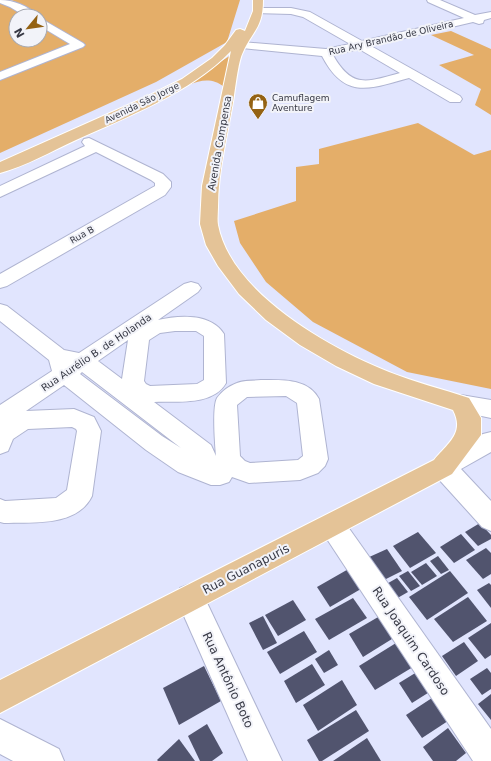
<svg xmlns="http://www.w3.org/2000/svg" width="491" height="761" font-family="'DejaVu Sans',sans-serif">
  <rect width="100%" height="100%" fill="#e1e5fe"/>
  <g fill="#e4ae69" fill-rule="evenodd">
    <path d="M0,0L7,2L14,0H240L227,42L156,82L0,153ZM16,16H40V40H16Z"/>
    <polygon points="451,31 491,49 491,115 475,105 481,89 439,65 474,55 431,35"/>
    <path d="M231,55L224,87C207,73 189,85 172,93Z"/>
    <polygon points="418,123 474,155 491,150 491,389 407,372 313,322 266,282 240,243 234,221 296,201 296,167 319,164 319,149"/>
  </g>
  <g fill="#51546e">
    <polygon points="480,523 491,535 491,539 478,546 465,532"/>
    <polygon points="418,532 436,553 410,568 393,546"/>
    <polygon points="461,534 475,550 454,563 440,547"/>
    <polygon points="486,548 491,553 491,574 483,579 466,560"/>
    <polygon points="387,549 402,571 382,581 367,558"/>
    <polygon points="438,556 449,570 441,574 430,561"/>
    <polygon points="426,563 437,576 422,585 411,572"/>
    <polygon points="352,567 366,586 330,607 317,587"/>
    <polygon points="408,571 420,586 411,591 399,576"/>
    <polygon points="450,571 468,593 427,620 409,597"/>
    <polygon points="397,578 408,592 394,600 383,586"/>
    <polygon points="489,583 491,585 491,608 477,590"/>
    <polygon points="468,597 487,621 453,642 434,619"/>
    <polygon points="353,598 367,618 329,640 315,619"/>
    <polygon points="293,600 306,620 278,636 265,615"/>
    <polygon points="385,613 400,634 363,657 349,634"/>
    <polygon points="263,616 277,643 263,650 249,623"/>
    <polygon points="491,623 491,655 485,659 468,638"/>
    <polygon points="304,631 317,652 280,674 267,652"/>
    <polygon points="464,642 478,661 456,676 442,656"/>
    <polygon points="396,643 413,667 375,690 359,666"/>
    <polygon points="329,650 338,665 324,673 315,659"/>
    <polygon points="312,664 325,685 296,703 284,681"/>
    <polygon points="204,666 221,701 179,725 163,688"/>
    <polygon points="425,667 439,686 412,703 399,683"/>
    <polygon points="487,668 491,673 491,689 482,695 470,679"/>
    <polygon points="342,680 357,705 318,731 303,705"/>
    <polygon points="491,694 491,720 478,704"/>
    <polygon points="435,696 451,719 422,738 406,715"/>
    <polygon points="356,710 369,731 322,761 319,761 307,740"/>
    <polygon points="207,724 223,753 212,761 200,761 188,736"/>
    <polygon points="448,728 466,753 456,761 433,761 423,747"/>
    <polygon points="367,738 381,761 333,761"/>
    <polygon points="179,739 195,761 158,761 157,760"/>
  </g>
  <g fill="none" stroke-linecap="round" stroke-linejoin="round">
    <defs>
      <g id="minor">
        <path d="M0,0C13,0 29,6 37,16H25L10,7L0,3Z"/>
        <path d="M427,0H440L475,15L491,12V18L484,20L483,23L479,24L473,22L371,46L460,96L462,99L460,102H450L409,78C369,89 345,100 322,56L242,48L238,47L236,45L238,43L242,42L326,49L350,44L303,17L291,14L254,13L253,11L254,9L258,8H291L310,12L362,41L464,18L428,2ZM359,49L400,73C367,82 352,89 333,55Z"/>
        <polygon points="40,18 83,43 85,45 83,47 0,80 0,72 70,44 40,26"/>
        <polygon points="89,138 163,174 171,182 171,187 165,195 7,286 0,288 0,274 155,186 155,183 151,180 96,152 0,197 0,186 85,146 82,142 84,139"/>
        <path d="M191,282L198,284L201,288L198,292L158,320C179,315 211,313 224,334L226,383C213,406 177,401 154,402L211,445L216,456C215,444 212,407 217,398C222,391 229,386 237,383C244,380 253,381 261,380C282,380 308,378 319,399L328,459L325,466L318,473L300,480L249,483L232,477L229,482L220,485H211L178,472L146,450L64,385L26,411L74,409L94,417L101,431L92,496C77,527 33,522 4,523L0,522V499L5,501L56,498L67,490L77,431L76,429L72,427L28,429L13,439L8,451L0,454V405L52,371L49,360L0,321V304L7,306L64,350L79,353L184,284ZM175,331H196L204,336V380L197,384L150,386L146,384L144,381L149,340L160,333ZM128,340L122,379L98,361ZM82,372L181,448L162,436L80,374ZM286,396L297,403L303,456L298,460L250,463L245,461L240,456L237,405L247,397Z"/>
        <polygon points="461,395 491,400 491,418 453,410 450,404 453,398"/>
        <polygon points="491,432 491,452 461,469 491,501 491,531 482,527 434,474 431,467 434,460 483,434"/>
        <polygon points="332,513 341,517 491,729 491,761 473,761 323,533 319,525 323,517"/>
        <polygon points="190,584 200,588 282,761 248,761 176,598 180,588"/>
        <polygon points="0,719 59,749 64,761 13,761 0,754"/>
      </g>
      <path id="major" d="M253,0H263C263,28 253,30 243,52C238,61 235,91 233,102C227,137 218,172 218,207C218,213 217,219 218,225C231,293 329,348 389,372C414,382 442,389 469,398L481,418V435L452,474L0,713V680L434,460C448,443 465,433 453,410L374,384L336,366L300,345L266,320L239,294L218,266L206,245L200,224L202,186L231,51C190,93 129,116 76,140C52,151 26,166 0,173V162L148,96L182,79L212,58L225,45L236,30L240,29L245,31L253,11Z"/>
    </defs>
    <use href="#minor" stroke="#afb4d1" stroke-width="2"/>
    <use href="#major" stroke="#fff" stroke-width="2"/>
    <use href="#minor" fill="#fff" fill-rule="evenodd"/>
    <use href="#major" fill="#e4c397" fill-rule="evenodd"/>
  </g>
  <defs>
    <symbol id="shop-pin" viewBox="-11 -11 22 30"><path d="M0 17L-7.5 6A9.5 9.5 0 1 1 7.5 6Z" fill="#946213" stroke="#f2f3f9"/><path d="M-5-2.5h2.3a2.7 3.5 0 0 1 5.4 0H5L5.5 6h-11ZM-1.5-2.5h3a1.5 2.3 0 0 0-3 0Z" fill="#fff"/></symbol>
  </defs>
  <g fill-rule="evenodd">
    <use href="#shop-pin" x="247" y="92" width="22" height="30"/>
  </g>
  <g text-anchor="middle" stroke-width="4" stroke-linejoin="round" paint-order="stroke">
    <g font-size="9" fill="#373945" stroke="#f2f3f9">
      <text transform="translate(391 38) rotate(-13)" y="3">Rua Ary Brandão de Oliveira</text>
      <text transform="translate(142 103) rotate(-26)" y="3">Avenida São Jorge</text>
      <text transform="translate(82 235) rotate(-30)" y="3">Rua B</text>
    </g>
    <g font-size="9" fill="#373945" stroke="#f2f3f9" text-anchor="start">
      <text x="272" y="101">Camuflagem<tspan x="272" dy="10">Aventure</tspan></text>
    </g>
    <g font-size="10" fill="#373945" stroke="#f2f3f9">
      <text transform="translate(219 143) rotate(-80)" y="4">Avenida Compensa</text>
      <text transform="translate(96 352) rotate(-34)" y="4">Rua Aurélio B. de Holanda</text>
    </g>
    <g font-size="12" fill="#373945" stroke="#f2f3f9">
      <text transform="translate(246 569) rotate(-27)" y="4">Rua Guanapuris</text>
      <text transform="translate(411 641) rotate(56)" y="4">Rua Joaquim Cardoso</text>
      <text transform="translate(228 680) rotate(65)" y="4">Rua Antônio Boto</text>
    </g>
  </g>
  <g transform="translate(28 28) rotate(241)"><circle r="19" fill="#f2f3f9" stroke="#a7a9b1"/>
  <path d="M0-3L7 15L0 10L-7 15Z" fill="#946213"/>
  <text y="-6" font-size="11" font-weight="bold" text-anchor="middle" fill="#373945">N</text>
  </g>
</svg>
